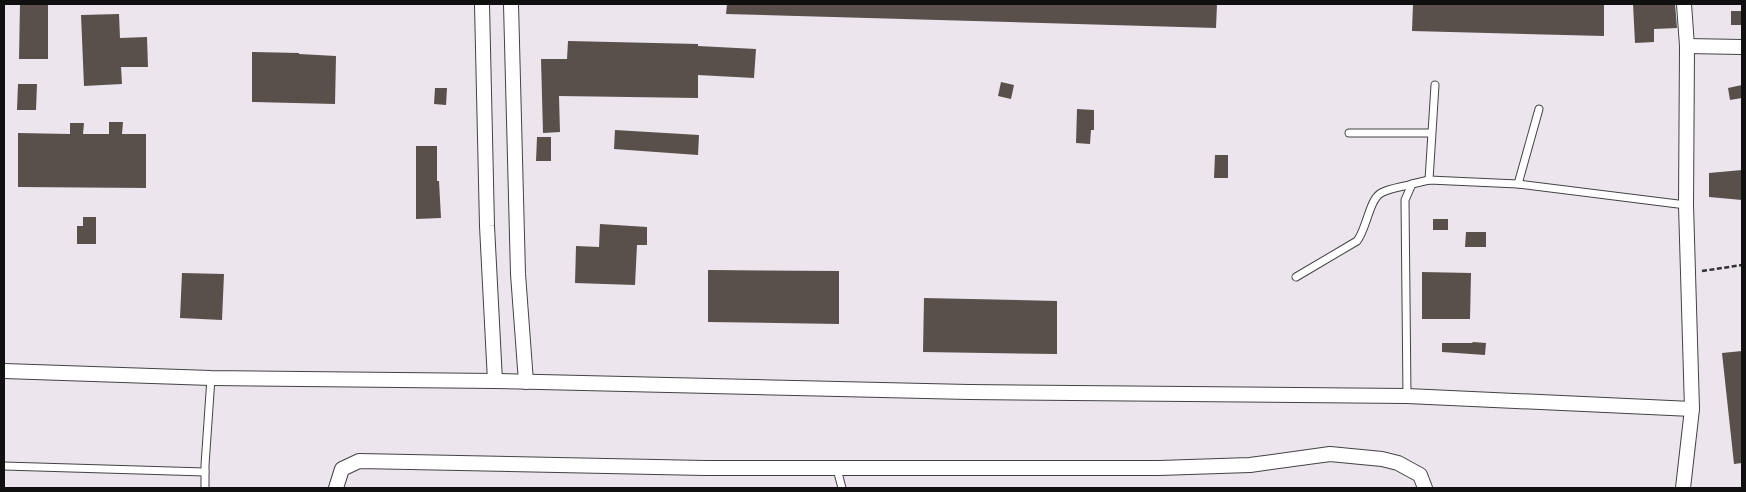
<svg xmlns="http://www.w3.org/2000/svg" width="1746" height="492" font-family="Literata,serif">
  <rect width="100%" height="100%" fill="#fffbf3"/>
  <rect fill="#ece5ee" x="4" y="4" width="1738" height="484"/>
  <g fill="#59504c">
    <polygon points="20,4 48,4 48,59 19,59"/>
    <polygon points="727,4 1217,4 1216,28 726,14"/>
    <polygon points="1413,4 1604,4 1604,36 1412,31"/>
    <polygon points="1633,4 1675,4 1677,28 1654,29 1654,42 1635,43"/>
    <rect x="1731" y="11" width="11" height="14"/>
    <polygon points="119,14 120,38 147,37 148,67 121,67 122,84 84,86 81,15"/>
    <polygon points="568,41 698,44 698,46 756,49 754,78 698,75 698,98 559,96 560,132 543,133 541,59 567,59"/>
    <polygon points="252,52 299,53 299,54 336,56 335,104 252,102"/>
    <polygon points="1001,82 1014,85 1011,99 998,96"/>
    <polygon points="18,84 37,84 36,110 17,110"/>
    <polygon points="1742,85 1742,98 1730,100 1728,88"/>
    <polygon points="435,88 447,88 446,105 434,104"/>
    <polygon points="1077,109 1094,110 1094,130 1091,130 1090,144 1076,143"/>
    <polygon points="109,122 123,122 122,134 146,134 146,188 18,187 18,133 70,134 70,123 84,123 83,134 109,134"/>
    <polygon points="615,130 699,135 698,155 614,149"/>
    <polygon points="537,137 551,137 551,161 536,161"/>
    <polygon points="416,146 437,146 437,181 439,181 441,218 416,219"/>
    <polygon points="1215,155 1228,155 1228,178 1214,178"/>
    <polygon points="1742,170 1742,200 1709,197 1709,173"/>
    <polygon points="83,217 96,217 96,244 77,244 77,226 83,226"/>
    <rect x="1433" y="219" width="15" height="11"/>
    <polygon points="600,224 647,227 647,245 637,245 635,285 575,283 576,246 599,247"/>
    <polygon points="1466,232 1486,232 1486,247 1465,247"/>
    <polygon points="708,270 839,271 839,324 708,322"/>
    <polygon points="1422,272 1471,273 1470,319 1422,319"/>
    <polygon points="182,273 224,274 222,320 180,318"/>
    <polygon points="924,298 1057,301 1057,354 923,352"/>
    <polygon points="1473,342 1486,343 1485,355 1442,352 1442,343 1472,343"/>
    <polygon points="1742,351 1742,463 1734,464 1722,353"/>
  </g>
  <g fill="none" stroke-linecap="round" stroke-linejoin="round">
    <defs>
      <g id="lane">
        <polyline points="1349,133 1431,133"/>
        <polyline points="1429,180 1435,85"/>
        <polyline points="1518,184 1539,109"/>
        <path d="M1296,277L1357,241C1367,228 1369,200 1381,193C1390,188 1402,187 1412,184"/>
        <polyline points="1407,396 1405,200 1412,184 1429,180 1518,184 1686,205"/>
        <polyline points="4,466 205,472"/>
        <polyline points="837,469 842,488"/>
        <polyline points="205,488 205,465 211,378"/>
      </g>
      <g id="street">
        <polyline points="482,4 487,226 495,381"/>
        <polyline points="511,4 518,274 526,382"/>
        <polyline points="1687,46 1742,47"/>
        <polyline points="4,371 211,378 495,381 969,392 1407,396 1692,409"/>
        <polyline points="336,488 342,469 359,461 705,468 1159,468 1250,465 1330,454 1382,459 1398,463 1420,475 1425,488"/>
        <polyline points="1683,488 1692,409 1686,205 1687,46 1684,4"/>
      </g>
    </defs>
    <use href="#lane" stroke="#434343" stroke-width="9"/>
    <use href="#street" stroke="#434343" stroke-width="16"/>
    <polyline stroke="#323232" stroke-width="2.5" stroke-dasharray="5 2.5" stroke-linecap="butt" points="1702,271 1742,265"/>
    <use href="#lane" stroke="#fff" stroke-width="7"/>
    <use href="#street" stroke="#fff" stroke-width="14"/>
  </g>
  <rect width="1746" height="492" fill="none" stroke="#101010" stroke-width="10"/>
</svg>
